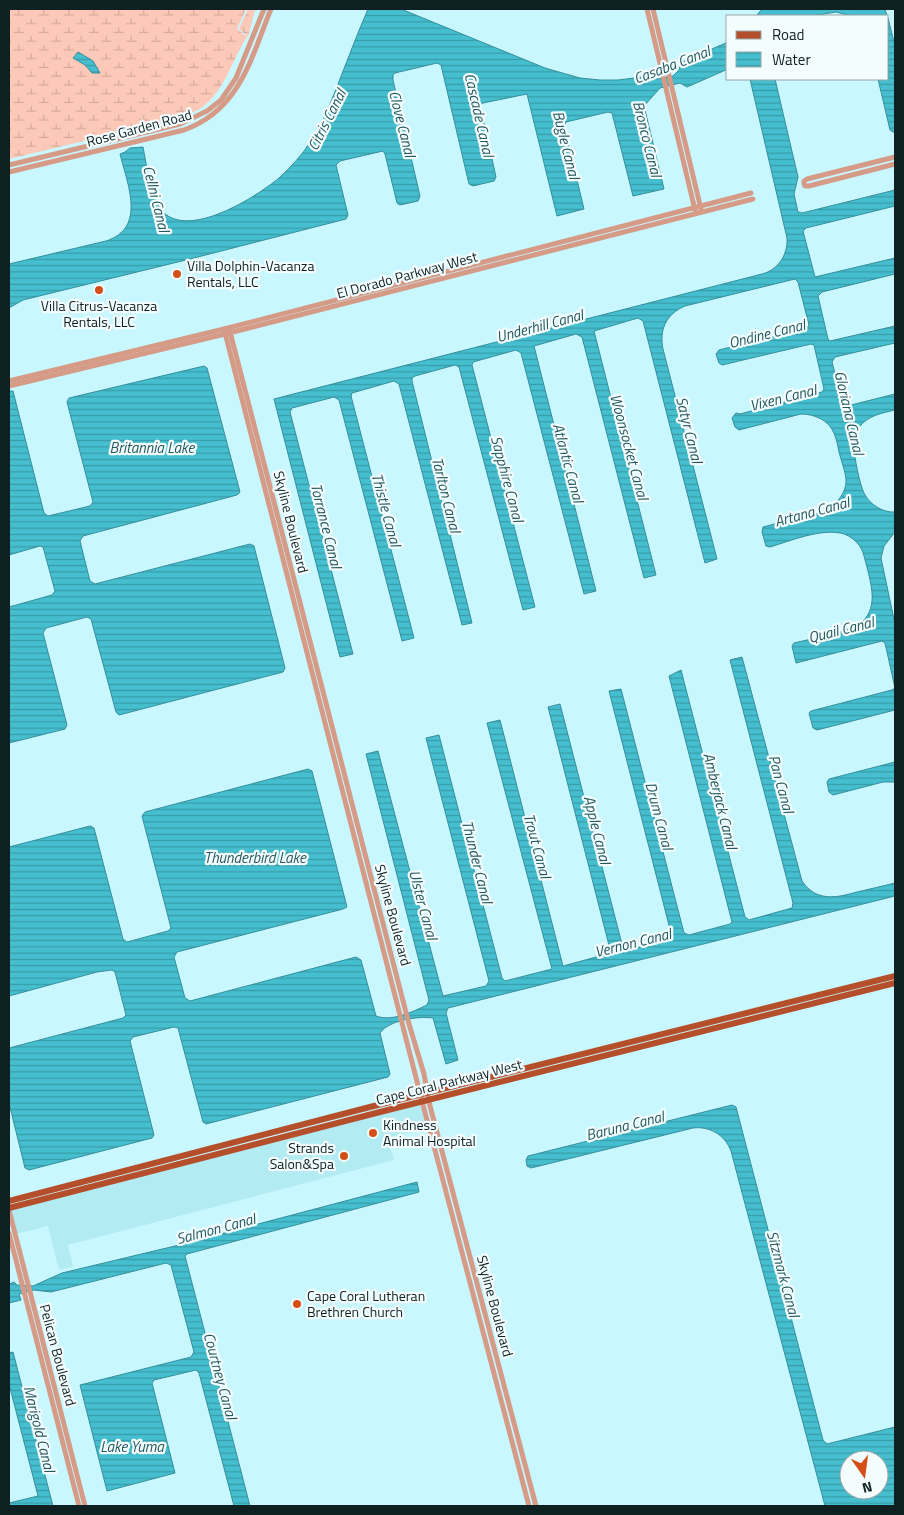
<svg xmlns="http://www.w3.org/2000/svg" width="904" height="1515" font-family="'Titillium Web',sans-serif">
  <defs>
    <pattern id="wetland-marsh" width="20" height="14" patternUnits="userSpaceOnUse" patternTransform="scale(1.25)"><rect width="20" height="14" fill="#fcc8b7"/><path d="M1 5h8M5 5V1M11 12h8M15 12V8" fill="none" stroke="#d7ac9d"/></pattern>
    <pattern id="water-rules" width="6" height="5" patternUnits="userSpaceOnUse" patternTransform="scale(1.25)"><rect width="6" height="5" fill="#45bfcf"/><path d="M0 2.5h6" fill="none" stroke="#389ba8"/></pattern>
  </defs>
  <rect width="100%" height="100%" fill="#c9f7ff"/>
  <polygon fill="#b3ebf3" points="421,1104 428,1128 388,1138 394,1160 68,1245 73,1267 59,1270 48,1226 16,1234 11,1210"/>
  <g fill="url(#wetland-marsh)">
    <path d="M9,9H246L237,29L247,37C231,61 226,90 201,108C195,112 186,115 180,118L9,159Z"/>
    <polygon points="248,9 255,10 248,37 239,29"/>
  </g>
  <g fill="url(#water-rules)" stroke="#358f9b" fill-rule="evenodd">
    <path d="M368,9H401L545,68L580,78L600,80H618L642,77L658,79L673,76L678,71L682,62L728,42V69L687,87L680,83L660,88L644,106L664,189L633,196L612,113L608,112L566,122L564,126L584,209L557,216L527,94L483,103L480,105L496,177L494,181L473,186L469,184L441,65L437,63L395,73L393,75V80L420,196L418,201L400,205L397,203L385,154L383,151L340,161L336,165L348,215L346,219L190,259L23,300L9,308V264L106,241C147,228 127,183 120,154L125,152L130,148L143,147C147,166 150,198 163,212C190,239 256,197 279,178C291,167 302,155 311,141C324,122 331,101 340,79C349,56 358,32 368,9Z"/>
    <polygon points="762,9 885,9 887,16 852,16 836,12 812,16 756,16"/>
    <polygon points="888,18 895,46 895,132 893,132 890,130 878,79 888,79"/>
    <polygon points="78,52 93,61 100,73 92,73 85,65 73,58"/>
    <path d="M750,79H775L798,177L794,194L798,212L802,213L895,190V206L806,228L803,231L815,277L895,258V274L822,292L818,296L828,339L830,341L895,326V343L835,357L832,362L843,403L847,406L895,394V410C883,413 869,415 860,426C856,430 853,441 854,447C854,457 860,485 864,493C869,504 883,513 895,512V532L884,546L881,558L895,624V710L817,730L813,728L809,713L811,711L892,690L895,688L885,643L882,641L796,663L792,646L794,643C813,638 848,634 863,621C878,606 871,584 867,567C865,561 864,553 861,548C857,541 848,534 840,533C819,529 790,541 770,547L766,546L762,532L763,527L822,512C835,507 847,493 846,479C845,470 841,460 839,452C837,441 835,431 827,423C820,417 810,414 801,414L739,430L735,427L732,418L736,413L740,414L822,392L824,389L814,345L811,344L722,365L719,363L716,354L719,350L807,328L809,325L798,282L795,279L685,306C666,314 659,330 663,349L717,559L705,563L643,321L638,318L594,331L656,575L644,578L582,337L576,334L534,346L596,591L584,594L521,353L516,350L473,362L472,365L535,607L523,610L459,367L455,365L415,376L412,378V381L472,623L462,625L399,384L394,381L352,393L351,396L414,638L402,641L339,400L334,397L292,408L290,412L353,654L340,657L274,399L762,274C778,270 788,255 787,238Z"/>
    <polygon points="204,366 207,368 240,492 237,495 83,536 80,541 90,581 95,584 250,544 254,546 285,668 283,672 119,715 116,712 91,619 87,617 46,628 43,633 67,725 65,729 9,743 9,607 52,595 55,591 43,547 40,546 9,555 9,391 13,391 44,513 48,516 90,506 93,502 67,402 69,398"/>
    <path d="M742,657L802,881C816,902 836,898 857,892C870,889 883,886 895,883V896L448,1008L446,1013L458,1060L446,1064L433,1018C418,1016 389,1020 380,1033L390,1074L388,1077L206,1124L203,1122L178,1028L174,1027L133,1037L130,1041L154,1135L152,1138L29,1170L25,1168L9,1103V1048L123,1018L126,1015L115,972L112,970L97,972L9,996V847L90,826L94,828L123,939L127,942L168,931L171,928L142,816L145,812L308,769L312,771L347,907L343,909L177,952L174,957L185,998L190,1001L356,957L361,960L376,1016C392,1022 412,1012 427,1005L429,1000L366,754L378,751L443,996L486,986L489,981L426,738L439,735L502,978L505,981L552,969L487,723L500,720L563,966L611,953L548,707L560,704L623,948L628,950L671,939L672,937L609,691L621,689L684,933L689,935L730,924L732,922L669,676L681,670L745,917L749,920L792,908L793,903L730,660Z"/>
    <polygon points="895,762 895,782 883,782 833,795 829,792 827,782 829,779"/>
    <path d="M732,1105L736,1107L823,1440L827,1444L895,1427V1506H825L731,1151C725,1135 710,1126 693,1128L531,1168L527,1166L526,1160L528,1156ZM849,1460H879V1490H849Z"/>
    <polygon points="417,1182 419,1192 187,1254 185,1256 250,1506 234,1506 199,1373 196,1370 154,1380 152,1383 175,1473 107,1491 80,1385 191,1357 194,1352 171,1265 166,1263 51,1292 34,1290 19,1294 21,1300 9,1303 9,1284 14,1282 17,1285 33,1286 62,1273 175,1246"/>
    <polygon points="13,1352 53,1506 9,1506 9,1503 38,1496 9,1384 9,1353"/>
  </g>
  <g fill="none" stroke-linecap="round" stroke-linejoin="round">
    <g stroke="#d59b87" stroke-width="5">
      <polyline points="647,9 695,210"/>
      <polyline points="653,9 701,209"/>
      <polyline points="895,157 807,179 804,181 804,184 805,186 809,186 895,164"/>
      <polyline points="9,165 180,124 207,111 221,100 236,78 264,9"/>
      <path d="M9,172L184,130C240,110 251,58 271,9"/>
      <polyline points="229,328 409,1024 424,1074 430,1106 536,1506"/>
      <polyline points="224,329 422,1101 529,1506"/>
      <polyline points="9,381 224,329 751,193"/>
      <polyline points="9,386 225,334 753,199"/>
      <polyline points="9,1210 85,1506"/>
      <polyline points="9,1233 79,1506"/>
    </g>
    <g stroke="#b54f2b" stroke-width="6">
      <polyline points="9,1201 366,1108 895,976"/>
      <polyline points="9,1208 380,1112 895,983"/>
    </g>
  </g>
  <g fill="#d44e17" stroke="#f4fdfe" stroke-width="2">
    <circle cx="177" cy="274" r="5"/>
    <circle cx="99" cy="290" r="5"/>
    <circle cx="373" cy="1133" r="5"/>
    <circle cx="344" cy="1156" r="5"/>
    <circle cx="297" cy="1304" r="5"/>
  </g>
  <g text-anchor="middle" stroke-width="4.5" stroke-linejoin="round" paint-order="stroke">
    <g font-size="14" fill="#0f2023" stroke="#f4fdfe">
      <text transform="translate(139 128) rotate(-15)" y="5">Rose Garden Road</text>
      <text transform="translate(407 275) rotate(-15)" y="5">El Dorado Parkway West</text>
      <text transform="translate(291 522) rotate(76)" y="5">Skyline Boulevard</text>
      <text transform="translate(393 915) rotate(75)" y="5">Skyline Boulevard</text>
      <text transform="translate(449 1082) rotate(-14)" y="5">Cape Coral Parkway West</text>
      <text transform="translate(495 1306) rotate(75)" y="5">Skyline Boulevard</text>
      <text transform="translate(58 1355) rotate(75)" y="5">Pelican Boulevard</text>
    </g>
    <g font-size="14" fill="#0f2023" stroke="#f4fdfe" text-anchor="start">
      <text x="187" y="271">Villa Dolphin-Vacanza<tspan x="187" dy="16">Rentals, LLC</tspan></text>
      <text x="99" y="311" text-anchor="middle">Villa Citrus-Vacanza<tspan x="99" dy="16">Rentals, LLC</tspan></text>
      <text x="383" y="1130">Kindness<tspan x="383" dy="16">Animal Hospital</tspan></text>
      <text x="334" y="1153" text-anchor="end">Strands<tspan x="334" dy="16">Salon&amp;Spa</tspan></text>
      <text x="307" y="1301">Cape Coral Lutheran<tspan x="307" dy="16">Brethren Church</tspan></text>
    </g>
    <g font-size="15" font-style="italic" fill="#25585f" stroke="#f4fdfe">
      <text transform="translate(672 65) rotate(-21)" y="5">Casaba Canal</text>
      <text transform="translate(479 115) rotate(77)" y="5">Cascade Canal</text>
      <text transform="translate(327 120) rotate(-63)" y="5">Citris Canal</text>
      <text transform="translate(402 124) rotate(76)" y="5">Clove Canal</text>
      <text transform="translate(647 139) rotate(76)" y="5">Bronco Canal</text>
      <text transform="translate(566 145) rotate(76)" y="5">Bugle Canal</text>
      <text transform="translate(156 199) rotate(76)" y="5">Cellni Canal</text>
      <text transform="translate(540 326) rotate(-15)" y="5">Underhill Canal</text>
      <text transform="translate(767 334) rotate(-14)" y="5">Ondine Canal</text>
      <text transform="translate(783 398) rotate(-14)" y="5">Vixen Canal</text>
      <text transform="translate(849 413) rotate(77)" y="5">Gloriana Canal</text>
      <text transform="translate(689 430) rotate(76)" y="5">Satyr Canal</text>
      <text transform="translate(629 447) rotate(75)" y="5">Woonsocket Canal</text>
      <text x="152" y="453">Britannia Lake</text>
      <text transform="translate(568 463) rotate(75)" y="5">Atlantic Canal</text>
      <text transform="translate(507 479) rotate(75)" y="5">Sapphire Canal</text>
      <text transform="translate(446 495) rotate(76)" y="5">Tarlton Canal</text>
      <text transform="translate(386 510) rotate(75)" y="5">Thistle Canal</text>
      <text transform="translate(812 512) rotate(-15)" y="5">Artana Canal</text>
      <text transform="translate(326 526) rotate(76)" y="5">Torrance Canal</text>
      <text transform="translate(841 630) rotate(-14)" y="5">Quail Canal</text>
      <text transform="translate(781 784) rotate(75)" y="5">Pan Canal</text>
      <text transform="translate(720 801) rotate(76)" y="5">Amberjack Canal</text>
      <text transform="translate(659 816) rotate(75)" y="5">Drum Canal</text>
      <text transform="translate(597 830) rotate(76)" y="5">Apple Canal</text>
      <text transform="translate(537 846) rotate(75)" y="5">Trout Canal</text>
      <text x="255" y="863">Thunderbird Lake</text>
      <text transform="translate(477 862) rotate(76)" y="5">Thunder Canal</text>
      <text transform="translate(423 905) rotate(75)" y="5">Ulster Canal</text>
      <text transform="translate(633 943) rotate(-14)" y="5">Vernon Canal</text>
      <text transform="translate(625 1126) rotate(-14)" y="5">Baruna Canal</text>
      <text transform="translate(216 1229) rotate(-15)" y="5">Salmon Canal</text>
      <text transform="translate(783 1274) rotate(75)" y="5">Sitzmark Canal</text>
      <text transform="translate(220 1376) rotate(75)" y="5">Courtney Canal</text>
      <text transform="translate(39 1429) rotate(76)" y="5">Marigold Canal</text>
      <text x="132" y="1452">Lake Yuma</text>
    </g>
  </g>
  <rect width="904" height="1515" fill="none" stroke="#0f2023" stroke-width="20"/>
  <rect x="726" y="15" width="162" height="65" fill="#f4fdfe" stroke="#98a5a6"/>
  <rect x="736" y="31" width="25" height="8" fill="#b54f2b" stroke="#98a5a6"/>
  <text x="772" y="40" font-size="15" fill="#0f2023">Road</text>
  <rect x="736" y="52" width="25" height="15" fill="url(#water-rules)" stroke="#98a5a6"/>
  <text x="772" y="65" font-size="15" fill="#0f2023">Water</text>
  <g transform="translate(864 1475) rotate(166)"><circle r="24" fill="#f4fdfe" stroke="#98a5a6"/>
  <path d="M0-4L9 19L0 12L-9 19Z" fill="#d44e17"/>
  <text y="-8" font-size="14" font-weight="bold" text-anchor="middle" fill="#0f2023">N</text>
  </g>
</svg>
